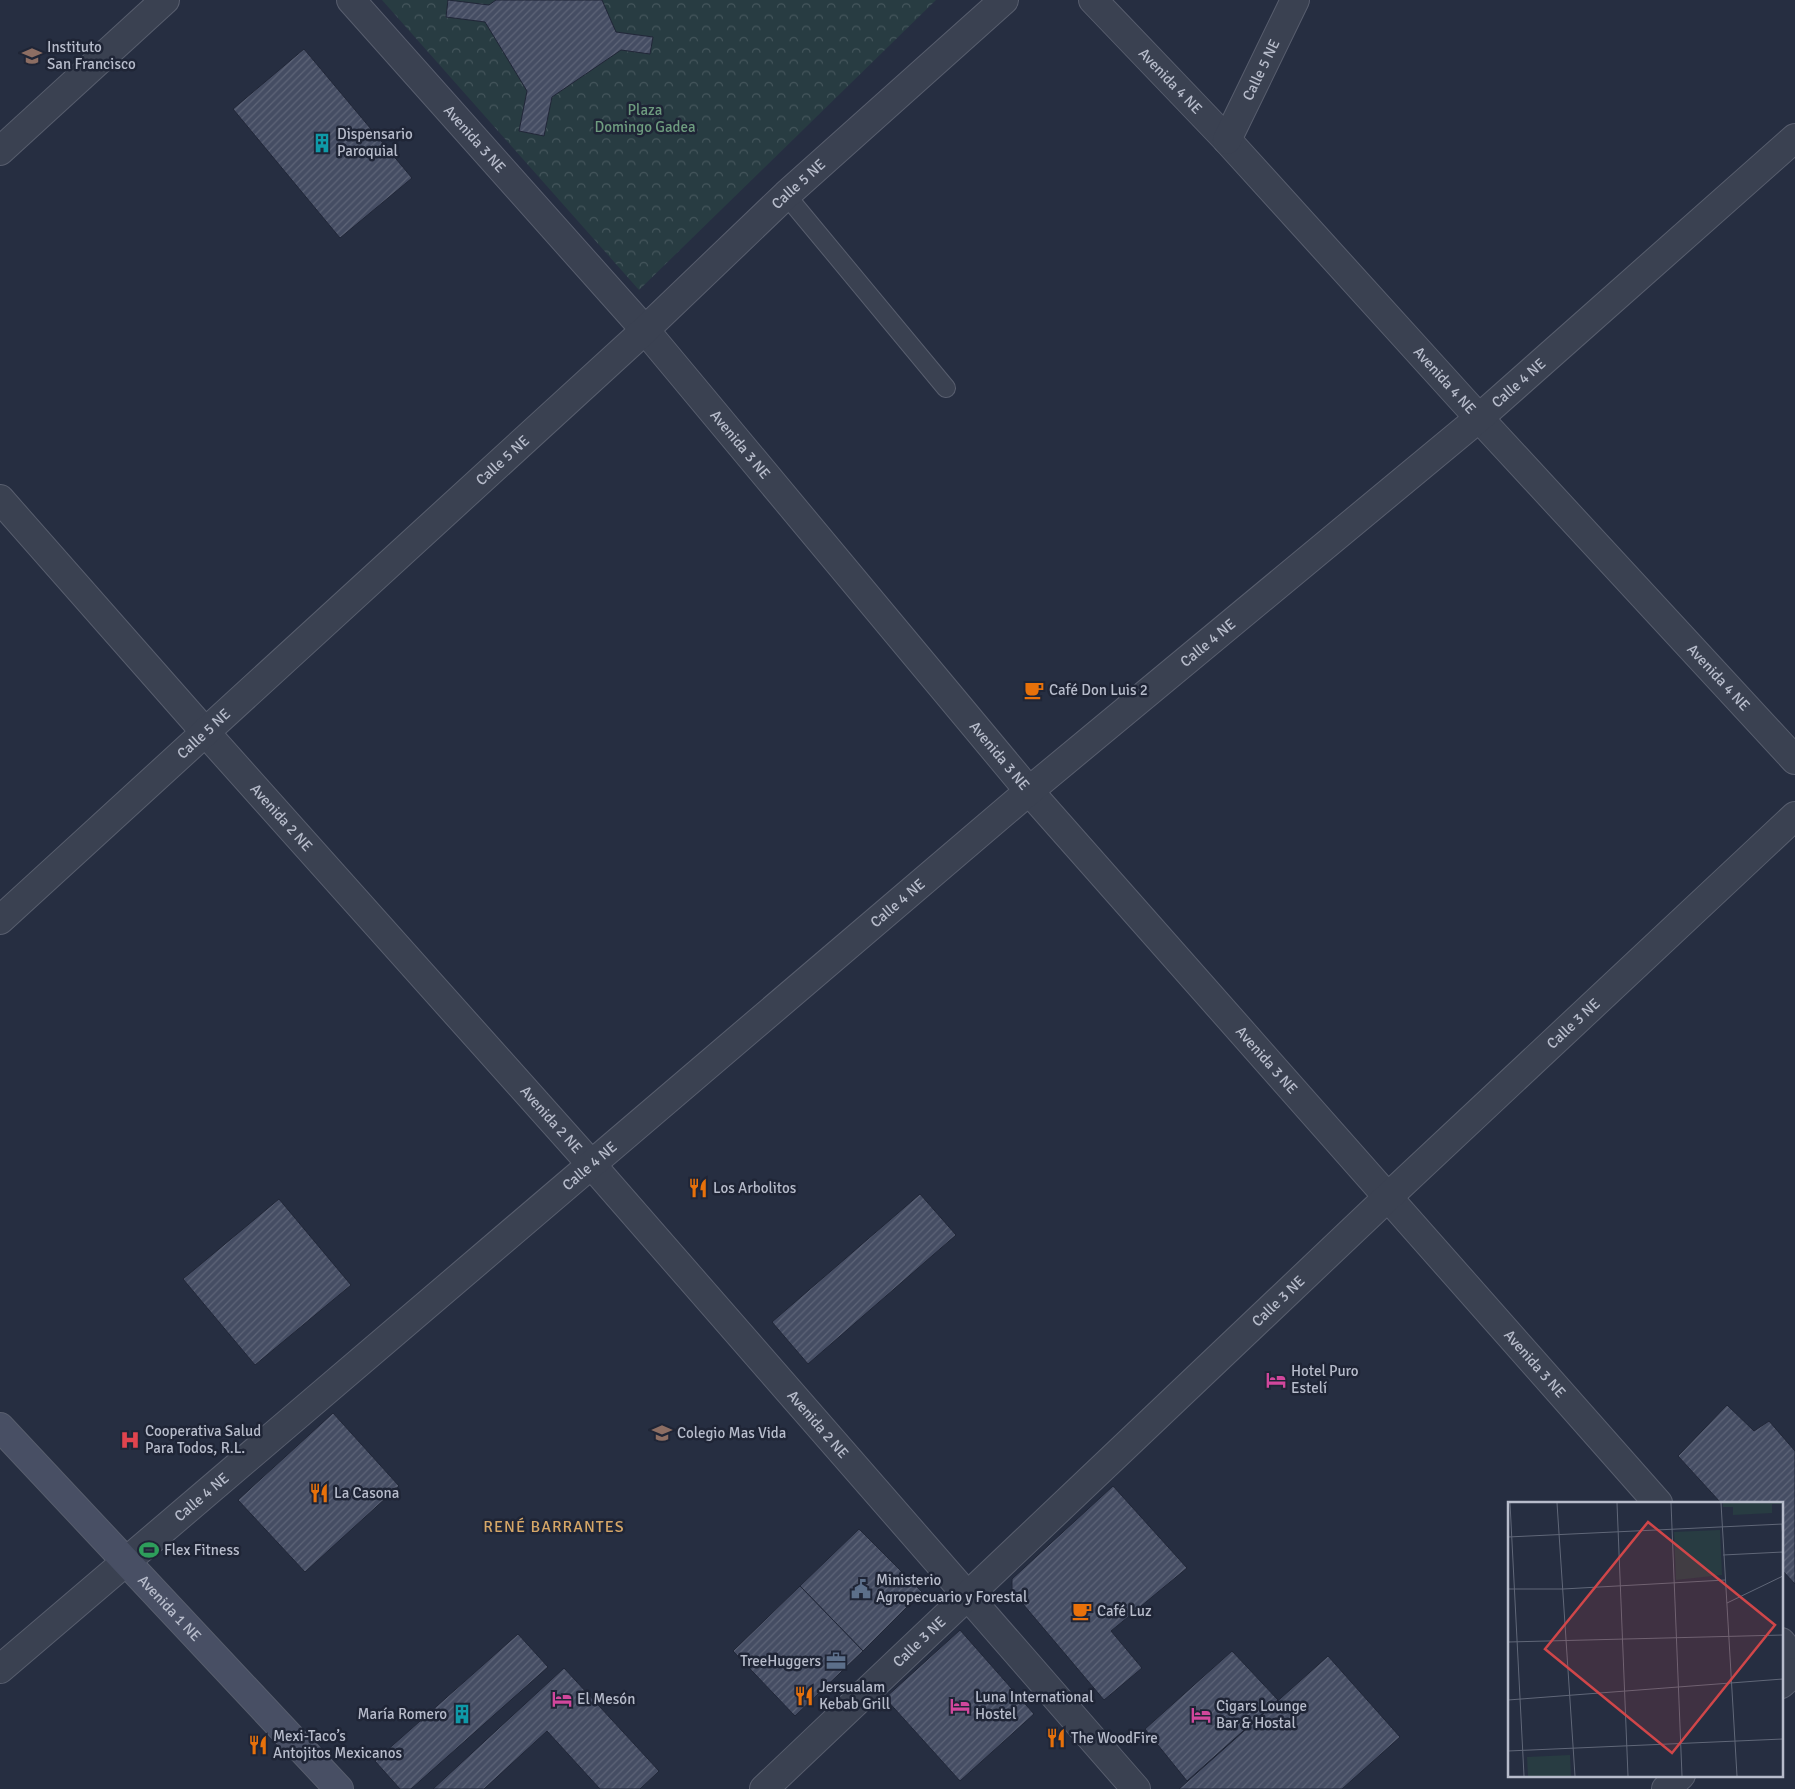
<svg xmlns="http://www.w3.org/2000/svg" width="1795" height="1789" font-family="Signika,sans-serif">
  <defs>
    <pattern id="forest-crowns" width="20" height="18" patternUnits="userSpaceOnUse" patternTransform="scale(1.25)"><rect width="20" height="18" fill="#283c42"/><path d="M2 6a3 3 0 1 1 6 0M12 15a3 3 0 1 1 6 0" fill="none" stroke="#45565c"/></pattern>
    <pattern id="building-hatch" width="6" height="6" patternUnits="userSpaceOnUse" patternTransform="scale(1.25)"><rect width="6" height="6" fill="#454d63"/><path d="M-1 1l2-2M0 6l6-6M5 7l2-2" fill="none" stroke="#5e6578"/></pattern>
  </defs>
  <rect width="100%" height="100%" fill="#262e41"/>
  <polygon fill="url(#forest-crowns)" points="382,0 936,0 639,290"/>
  <g fill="url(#building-hatch)" stroke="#212738">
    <polygon points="448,0 489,5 496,0 602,0 616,32 653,37 650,54 621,50 552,97 544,136 519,131 527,91 485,22 446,17"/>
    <polygon points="304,49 412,178 340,238 233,109"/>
    <polygon points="920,1194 956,1235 808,1364 772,1322"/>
    <polygon points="279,1199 351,1285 255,1365 183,1279"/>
    <polygon points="1727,1405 1754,1431 1769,1421 1795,1451 1795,1584 1781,1569 1781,1503 1721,1503 1678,1456"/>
    <polygon points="333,1413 399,1486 305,1572 238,1500"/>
    <polygon points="1113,1486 1187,1568 1111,1631 1142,1668 1104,1700 1012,1591 1012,1579"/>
    <polygon points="859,1529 922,1592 863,1651 800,1586"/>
    <polygon points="800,1586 863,1651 795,1716 733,1651"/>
    <polygon points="960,1630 1034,1714 960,1781 885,1698"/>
    <polygon points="518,1634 548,1667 411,1789 400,1789 375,1761"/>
    <polygon points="1232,1651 1278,1700 1187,1781 1145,1729"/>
    <polygon points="1328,1656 1400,1737 1342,1789 1179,1789"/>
    <polygon points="564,1668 659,1771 640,1789 600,1789 547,1731 484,1789 433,1789"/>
  </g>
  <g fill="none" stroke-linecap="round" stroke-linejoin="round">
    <defs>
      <polyline id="lane" points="786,195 946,388"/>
      <g id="street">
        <path id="s1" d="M351,0L645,330L1029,791L1658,1503"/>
        <path id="s2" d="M1093,0L1227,140L1479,418L1795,760"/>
        <path id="s3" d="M1227,140L1295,0"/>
        <polyline points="0,151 165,0"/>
        <path id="s4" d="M0,499L206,733L591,1164L1136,1789"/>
        <path id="s5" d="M0,920L645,330L786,195L1004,0"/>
        <polyline points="1781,1642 1795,1658"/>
        <path id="s6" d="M0,1669L1029,791L1479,418L1795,138"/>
        <polyline points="1781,1684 1795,1672"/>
        <path id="s7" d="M764,1789L1388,1197L1795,816"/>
        <polyline points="1666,1789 1681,1775"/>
      </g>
      <g id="secondary">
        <path id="s8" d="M0,1427L339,1789"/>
      </g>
    </defs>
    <use href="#lane" stroke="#585e6e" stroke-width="20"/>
    <use href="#street" stroke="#585e6e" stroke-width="30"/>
    <use href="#secondary" stroke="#585e6e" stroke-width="30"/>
    <use href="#lane" stroke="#3a4151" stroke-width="18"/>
    <use href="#street" stroke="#3a4151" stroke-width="28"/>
    <use href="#secondary" stroke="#484f64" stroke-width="28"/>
  </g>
  <defs>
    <symbol id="school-bare" viewBox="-9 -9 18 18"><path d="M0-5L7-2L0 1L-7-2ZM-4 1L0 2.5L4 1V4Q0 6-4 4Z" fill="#8d6e63" stroke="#1f2536" stroke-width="2.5" paint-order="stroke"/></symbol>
    <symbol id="building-bare" viewBox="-9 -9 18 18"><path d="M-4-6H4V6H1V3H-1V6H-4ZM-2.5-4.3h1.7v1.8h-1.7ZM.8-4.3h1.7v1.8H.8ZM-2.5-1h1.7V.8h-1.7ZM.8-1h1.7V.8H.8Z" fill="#0f9aa8" stroke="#1f2536" stroke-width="2.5" paint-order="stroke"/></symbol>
    <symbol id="cafe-bare" viewBox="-9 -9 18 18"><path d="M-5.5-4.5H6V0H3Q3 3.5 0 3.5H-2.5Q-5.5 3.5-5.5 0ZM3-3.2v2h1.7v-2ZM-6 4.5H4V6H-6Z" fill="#e8710a" stroke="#1f2536" stroke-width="2.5" paint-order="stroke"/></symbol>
    <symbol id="restaurant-bare" viewBox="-9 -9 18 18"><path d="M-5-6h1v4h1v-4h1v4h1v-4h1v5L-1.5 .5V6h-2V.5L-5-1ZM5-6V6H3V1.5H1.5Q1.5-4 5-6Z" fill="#e8710a" stroke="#1f2536" stroke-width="2.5" paint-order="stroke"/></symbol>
    <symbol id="hotel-bare" viewBox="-9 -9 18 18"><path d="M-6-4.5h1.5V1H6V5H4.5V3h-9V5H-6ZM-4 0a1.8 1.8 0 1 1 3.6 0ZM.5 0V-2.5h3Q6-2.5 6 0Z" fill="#d1479c" stroke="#1f2536" stroke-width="2.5" paint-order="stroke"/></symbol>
    <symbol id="hospital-bare" viewBox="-9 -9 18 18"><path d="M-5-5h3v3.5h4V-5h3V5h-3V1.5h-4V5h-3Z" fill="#e0444e" stroke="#1f2536" stroke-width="2.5" paint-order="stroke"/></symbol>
    <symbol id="stadium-bare" viewBox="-9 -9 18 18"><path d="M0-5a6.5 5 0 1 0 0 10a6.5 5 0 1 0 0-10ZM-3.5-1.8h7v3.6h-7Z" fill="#2e9e5b" stroke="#1f2536" stroke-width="2.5" paint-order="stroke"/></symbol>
    <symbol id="civic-bare" viewBox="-9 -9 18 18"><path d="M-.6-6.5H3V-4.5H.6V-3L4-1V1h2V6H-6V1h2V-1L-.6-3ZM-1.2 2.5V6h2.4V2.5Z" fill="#5c6f8a" stroke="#1f2536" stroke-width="2.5" paint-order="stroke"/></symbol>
    <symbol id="office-bare" viewBox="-9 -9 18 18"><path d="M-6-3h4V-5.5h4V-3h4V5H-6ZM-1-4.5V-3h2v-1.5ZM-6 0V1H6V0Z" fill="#5c6f8a" stroke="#1f2536" stroke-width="2.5" paint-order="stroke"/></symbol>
  </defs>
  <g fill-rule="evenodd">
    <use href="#school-bare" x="18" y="42" width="28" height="28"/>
    <use href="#building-bare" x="308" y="129" width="28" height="28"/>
    <use href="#cafe-bare" x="1020" y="676" width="28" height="28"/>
    <use href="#restaurant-bare" x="684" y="1174" width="28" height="28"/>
    <use href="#hotel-bare" x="1262" y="1366" width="28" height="28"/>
    <use href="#school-bare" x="648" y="1419" width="28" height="28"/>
    <use href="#hospital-bare" x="116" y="1426" width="28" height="28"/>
    <use href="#restaurant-bare" x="305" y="1479" width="28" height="28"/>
    <use href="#stadium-bare" x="135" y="1536" width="28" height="28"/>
    <use href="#civic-bare" x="847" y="1575" width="28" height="28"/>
    <use href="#cafe-bare" x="1068" y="1597" width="28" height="28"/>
    <use href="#office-bare" x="822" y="1647" width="28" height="28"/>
    <use href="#restaurant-bare" x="790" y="1682" width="28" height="28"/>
    <use href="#hotel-bare" x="548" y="1685" width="28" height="28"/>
    <use href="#hotel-bare" x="946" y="1692" width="28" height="28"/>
    <use href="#building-bare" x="448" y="1700" width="28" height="28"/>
    <use href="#hotel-bare" x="1187" y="1701" width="28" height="28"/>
    <use href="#restaurant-bare" x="1042" y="1724" width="28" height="28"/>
    <use href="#restaurant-bare" x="244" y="1731" width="28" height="28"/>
  </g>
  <g text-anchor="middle" stroke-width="5" stroke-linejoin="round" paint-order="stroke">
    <g font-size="15" fill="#b7bccb" stroke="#1f2536" text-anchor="start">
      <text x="47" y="52">Instituto<tspan x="47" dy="17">San Francisco</tspan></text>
      <text x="337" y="139">Dispensario<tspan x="337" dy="17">Paroquial</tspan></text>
      <text x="1049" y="695">Café Don Luis 2</text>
      <text x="713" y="1193">Los Arbolitos</text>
      <text x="1291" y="1376">Hotel Puro<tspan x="1291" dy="17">Estelí</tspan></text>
      <text x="145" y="1436">Cooperativa Salud<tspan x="145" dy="17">Para Todos, R.L.</tspan></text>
      <text x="677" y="1438">Colegio Mas Vida</text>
      <text x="334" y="1498">La Casona</text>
      <text x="164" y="1555">Flex Fitness</text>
      <text x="876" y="1585">Ministerio<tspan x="876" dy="17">Agropecuario y Forestal</tspan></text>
      <text x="1097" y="1616">Café Luz</text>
      <text x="821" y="1666" text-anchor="end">TreeHuggers</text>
      <text x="819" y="1692">Jersualam<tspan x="819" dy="17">Kebab Grill</tspan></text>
      <text x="975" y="1702">Luna International<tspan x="975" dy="17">Hostel</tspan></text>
      <text x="577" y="1704">El Mesón</text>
      <text x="1216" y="1711">Cigars Lounge<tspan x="1216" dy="17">Bar &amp; Hostal</tspan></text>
      <text x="447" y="1719" text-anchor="end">María Romero</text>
      <text x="273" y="1741">Mexi-Taco’s<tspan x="273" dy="17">Antojitos Mexicanos</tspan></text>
      <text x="1071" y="1743">The WoodFire</text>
    </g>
    <g font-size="15" fill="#b7bccb" stroke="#1f2536">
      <text dy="5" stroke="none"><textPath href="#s3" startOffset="78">Calle 5 NE</textPath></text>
      <text dy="5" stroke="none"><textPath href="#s2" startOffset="112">Avenida 4 NE</textPath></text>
      <text dy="5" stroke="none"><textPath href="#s1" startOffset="186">Avenida 3 NE</textPath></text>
      <text dy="5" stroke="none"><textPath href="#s5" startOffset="1086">Calle 5 NE</textPath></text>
      <text dy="5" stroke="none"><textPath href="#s2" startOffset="518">Avenida 4 NE</textPath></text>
      <text dy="5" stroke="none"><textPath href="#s6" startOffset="1990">Calle 4 NE</textPath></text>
      <text dy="5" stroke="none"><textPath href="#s1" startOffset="591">Avenida 3 NE</textPath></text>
      <text dy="5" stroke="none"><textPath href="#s5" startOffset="681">Calle 5 NE</textPath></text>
      <text dy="5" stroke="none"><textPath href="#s6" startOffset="1585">Calle 4 NE</textPath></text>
      <text dy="5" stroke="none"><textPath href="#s2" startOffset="922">Avenida 4 NE</textPath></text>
      <text dy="5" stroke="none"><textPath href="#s5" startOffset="276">Calle 5 NE</textPath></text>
      <text dy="5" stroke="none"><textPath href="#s1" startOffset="996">Avenida 3 NE</textPath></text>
      <text dy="5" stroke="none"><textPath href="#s4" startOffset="425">Avenida 2 NE</textPath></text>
      <text dy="5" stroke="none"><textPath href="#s6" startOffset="1180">Calle 4 NE</textPath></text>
      <text dy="5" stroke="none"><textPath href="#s7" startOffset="1114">Calle 3 NE</textPath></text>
      <text dy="5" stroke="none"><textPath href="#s1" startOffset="1401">Avenida 3 NE</textPath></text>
      <text dy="5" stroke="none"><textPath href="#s4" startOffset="830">Avenida 2 NE</textPath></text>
      <text dy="5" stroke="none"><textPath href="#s6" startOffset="775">Calle 4 NE</textPath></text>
      <text dy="5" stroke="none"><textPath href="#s7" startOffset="709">Calle 3 NE</textPath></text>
      <text dy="5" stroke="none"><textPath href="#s1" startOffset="1806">Avenida 3 NE</textPath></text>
      <text dy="5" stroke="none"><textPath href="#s4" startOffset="1235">Avenida 2 NE</textPath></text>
      <text dy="5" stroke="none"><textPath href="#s6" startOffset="265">Calle 4 NE</textPath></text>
      <text dy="5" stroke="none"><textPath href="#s8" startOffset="248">Avenida 1 NE</textPath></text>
      <text dy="5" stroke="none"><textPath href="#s7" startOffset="214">Calle 3 NE</textPath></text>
    </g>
    <g font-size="15" fill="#6e9c7f" stroke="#1f2536">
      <text x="645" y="115">Plaza<tspan x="645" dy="17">Domingo Gadea</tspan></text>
    </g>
    <g font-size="16" letter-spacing="1" fill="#d6a768" stroke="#1f2536">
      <text x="554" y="1532">RENÉ BARRANTES</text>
    </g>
  </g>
  <g transform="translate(1508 1502)">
    <rect width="275" height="275" fill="#262e41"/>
    <path d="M212,28L214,73L168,78L166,30ZM62,253L63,274H20L19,255Z" fill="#283c42"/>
    <path d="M215,1H275V2H264V11L225,13V5H215Z" fill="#283c42"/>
    <path fill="none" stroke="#606778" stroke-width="1" d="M2,1L16,274M49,1L67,274M109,1L120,274M163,1L174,274M213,1L229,274M274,22L275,39M0,35L275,22M215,53L275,50M0,87H55L217,78M219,101L275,74M0,140L275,133M0,198L275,177M0,249L275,237"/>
    <path fill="#d04649" fill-opacity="0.15" stroke="#d04649" stroke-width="2.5" d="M140,20L267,123L164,251L37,147Z"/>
    <rect width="275" height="275" fill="none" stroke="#b7bccb" stroke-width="2.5"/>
  </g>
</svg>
